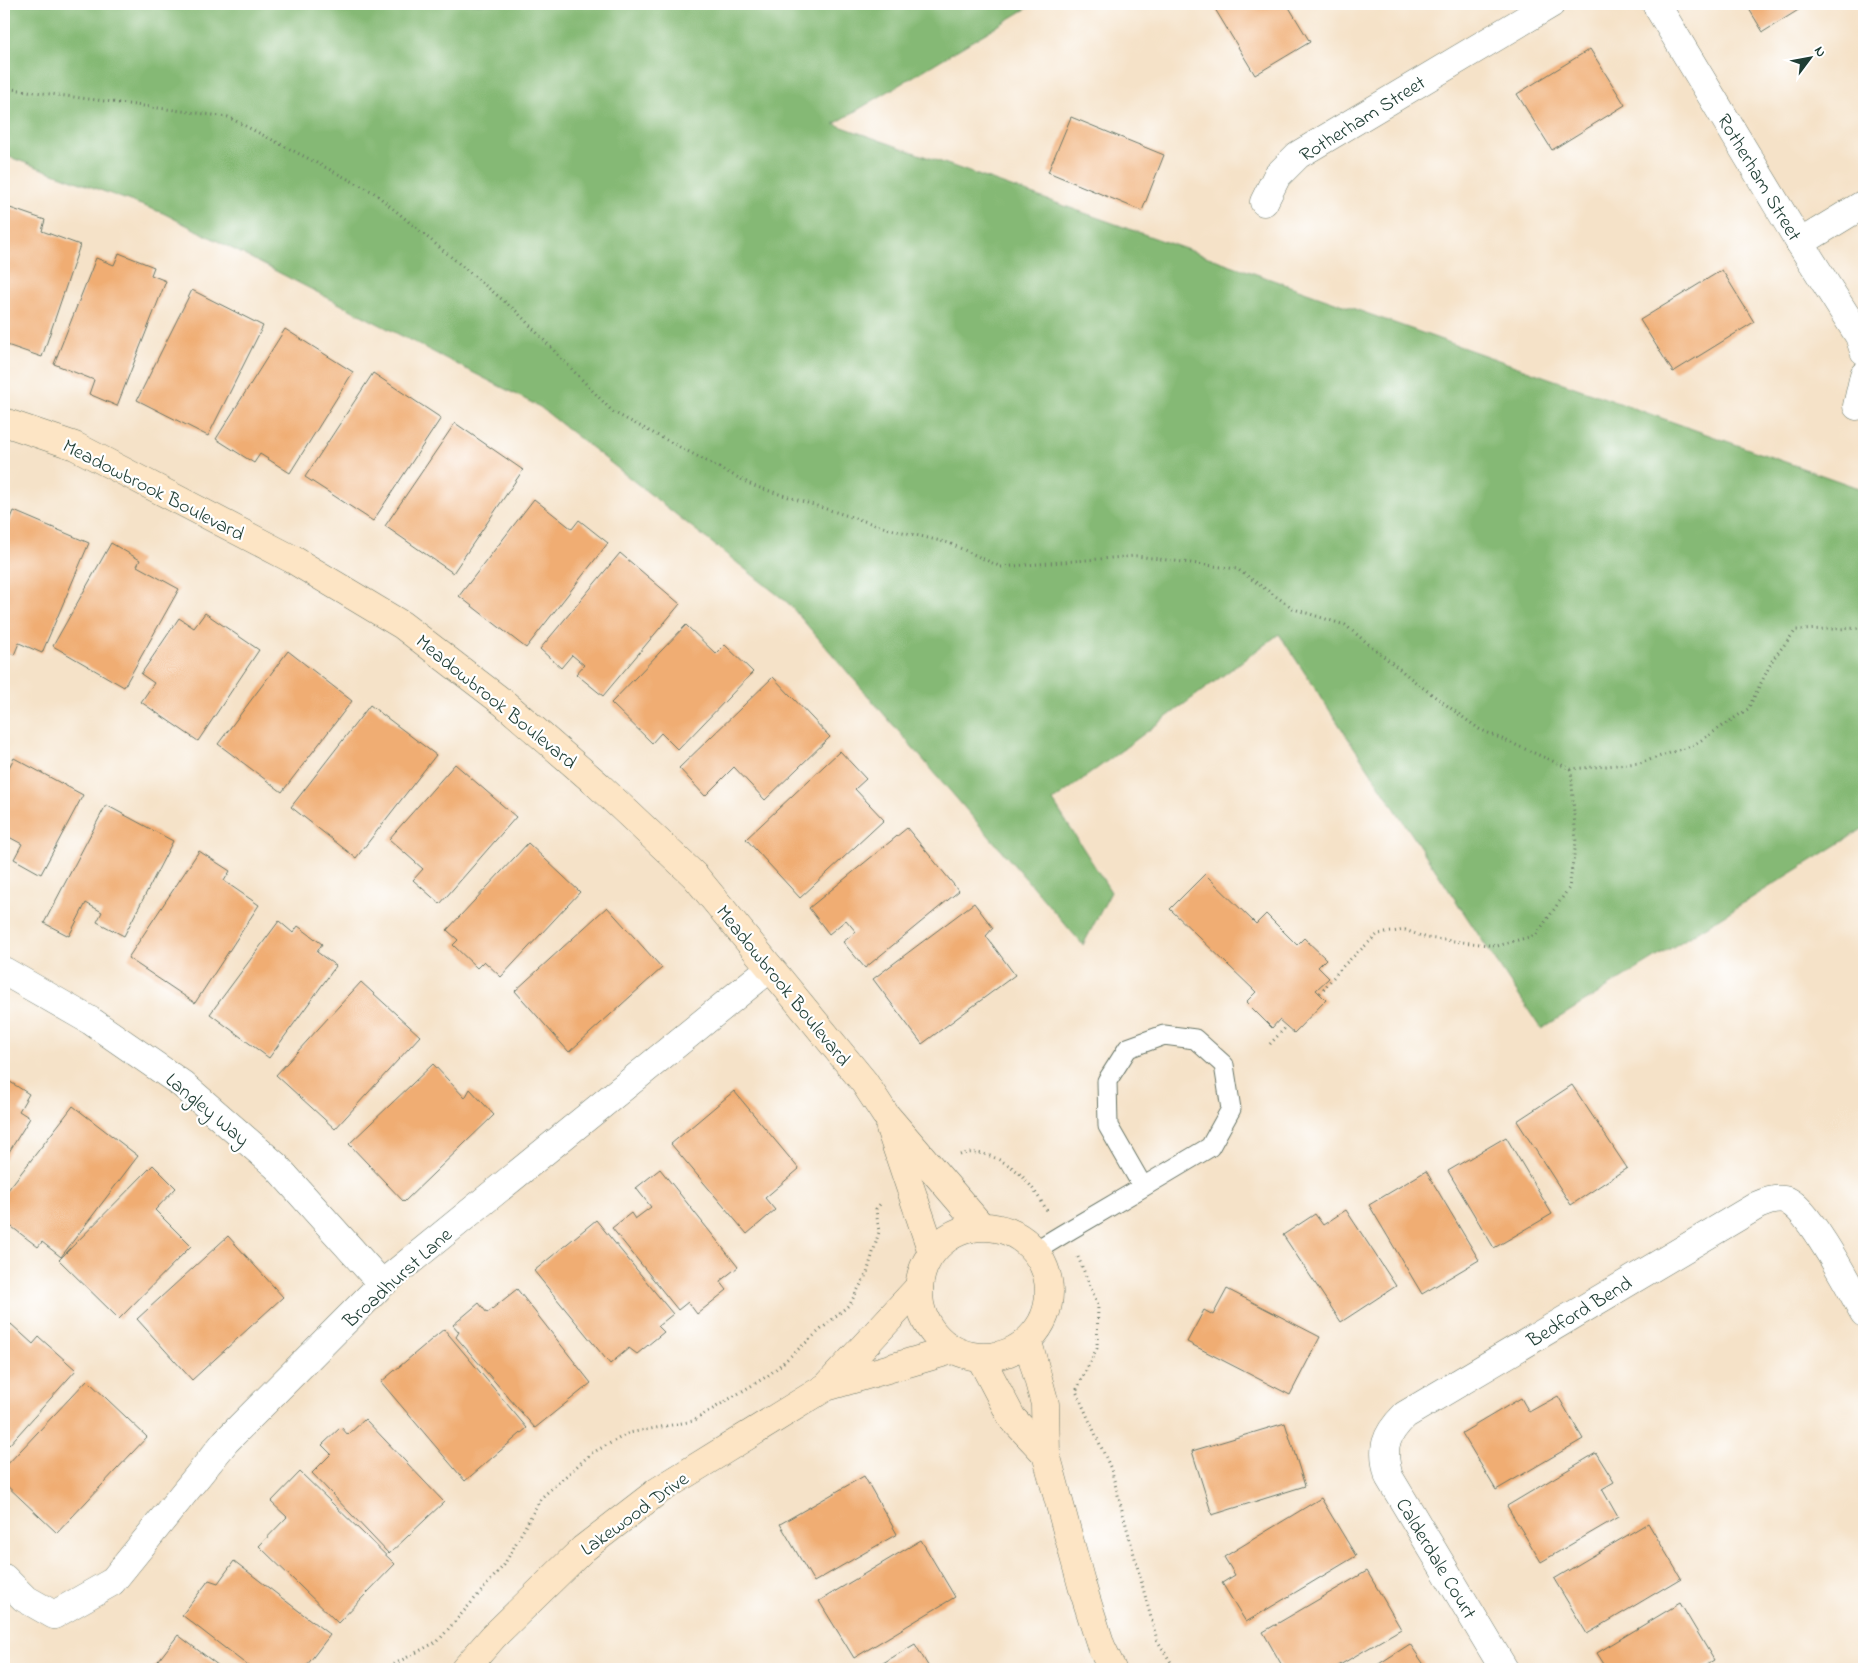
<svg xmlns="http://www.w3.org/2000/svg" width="1868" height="1673" font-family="'Indie Flower',sans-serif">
  <rect width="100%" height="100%" fill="#fff"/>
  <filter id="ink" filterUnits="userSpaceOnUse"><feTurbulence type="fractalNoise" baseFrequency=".02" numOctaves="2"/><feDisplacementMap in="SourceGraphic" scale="10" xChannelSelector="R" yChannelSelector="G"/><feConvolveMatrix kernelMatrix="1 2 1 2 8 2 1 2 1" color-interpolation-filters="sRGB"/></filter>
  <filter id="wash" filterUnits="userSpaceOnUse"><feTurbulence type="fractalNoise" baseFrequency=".0096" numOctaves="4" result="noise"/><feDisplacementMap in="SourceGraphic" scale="20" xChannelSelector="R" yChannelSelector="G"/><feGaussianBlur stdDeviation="1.12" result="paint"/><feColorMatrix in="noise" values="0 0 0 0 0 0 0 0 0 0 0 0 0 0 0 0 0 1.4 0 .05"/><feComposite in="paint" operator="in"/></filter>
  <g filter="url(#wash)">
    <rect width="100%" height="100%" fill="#f5e2c8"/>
    <polygon fill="#85b974" stroke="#527b54" points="4,4 1034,4 834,124 1864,490 1864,828 1541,1029 1279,634 1053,801 1111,892 1083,945 788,603 540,407 163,213 4,155"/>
    <g id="blocks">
      <g fill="#f0ad73">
        <polygon points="1212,4 1287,4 1310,42 1255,75"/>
        <polygon points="1746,4 1808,4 1763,32"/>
        <polygon points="1590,49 1625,105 1552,150 1517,94"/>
        <polygon points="1071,117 1164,155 1142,211 1048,172"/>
        <polygon points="10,208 45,220 42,231 80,245 42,357 4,344 4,225"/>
        <polygon points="119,253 154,267 151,275 166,281 117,406 89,394 94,380 54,364 96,258 114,265"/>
        <polygon points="1722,270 1754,322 1673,372 1640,320"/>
        <polygon points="192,290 263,326 208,436 137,400"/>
        <polygon points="285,329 353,372 290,473 260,454 254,463 216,439"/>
        <polygon points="373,373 441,418 373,521 305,477"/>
        <polygon points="455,423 523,470 453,573 385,526"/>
        <polygon points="534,499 572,529 579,520 608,543 526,648 459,596"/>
        <polygon points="14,511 89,543 42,653 19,643 14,655 4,650 4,535"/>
        <polygon points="111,543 140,560 137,566 179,589 124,687 53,646"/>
        <polygon points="620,553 680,604 603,696 576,674 584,665 572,655 561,668 540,649"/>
        <polygon points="205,613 259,650 198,741 141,702 154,683 141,674 179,618 194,628"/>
        <polygon points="686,625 716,654 725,645 753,672 678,750 661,733 652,743 611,703"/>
        <polygon points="288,651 352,701 282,792 218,744"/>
        <polygon points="773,677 830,737 765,800 734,767 705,796 679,768"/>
        <polygon points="370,705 436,755 356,858 291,807"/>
        <polygon points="840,751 866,779 855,789 884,820 800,898 746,839"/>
        <polygon points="14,758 83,795 41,874 14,859 22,844 9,837 4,848 4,777"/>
        <polygon points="455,764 516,817 440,904 413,880 423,869 389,839"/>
        <polygon points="106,805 173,841 124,936 97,922 102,912 86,903 69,936 44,923"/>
        <polygon points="907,828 959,891 865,968 843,942 856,932 846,920 829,934 809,908"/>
        <polygon points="528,843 580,892 501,977 484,961 477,968 453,945 458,940 447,930"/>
        <polygon points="199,851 230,871 224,881 259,905 195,1003 128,958"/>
        <polygon points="1205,874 1256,924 1266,914 1297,945 1304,938 1326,959 1318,967 1329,978 1316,990 1326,1000 1294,1033 1279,1020 1272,1028 1246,1002 1256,992 1170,909"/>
        <polygon points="974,903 993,928 986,936 1015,975 922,1044 873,979"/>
        <polygon points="607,907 662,968 569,1052 515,991"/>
        <polygon points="279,921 293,933 298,926 322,944 317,952 336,966 269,1058 210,1014"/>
        <polygon points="361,982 420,1036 335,1129 276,1075"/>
        <polygon points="433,1064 465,1098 470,1089 494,1115 404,1202 349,1144"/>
        <polygon points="4,1078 29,1094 19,1111 30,1118 4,1160"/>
        <polygon points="1572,1085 1627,1168 1571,1205 1517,1121"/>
        <polygon points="734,1091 799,1169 765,1198 775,1210 747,1234 671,1144"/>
        <polygon points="73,1106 138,1156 61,1257 42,1242 38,1247 4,1221 4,1195"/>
        <polygon points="1506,1137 1552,1214 1494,1248 1448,1171"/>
        <polygon points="153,1165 176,1188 155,1210 191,1246 119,1319 59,1260"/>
        <polygon points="660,1169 738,1267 720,1281 727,1290 697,1314 688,1302 678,1310 612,1228 631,1213 635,1219 651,1207 636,1188"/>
        <polygon points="1426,1171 1479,1260 1422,1294 1369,1205"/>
        <polygon points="1346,1210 1396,1286 1341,1322 1283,1235 1315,1214 1323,1225"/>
        <polygon points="596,1220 673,1314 658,1326 664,1332 637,1354 629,1348 610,1364 534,1271"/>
        <polygon points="228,1236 283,1297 192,1380 137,1319"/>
        <polygon points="517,1289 591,1383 535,1428 456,1337 459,1332 453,1325 479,1303 487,1313"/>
        <polygon points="1227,1289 1320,1337 1290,1395 1187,1342 1204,1310 1213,1315"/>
        <polygon points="11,1324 33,1344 39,1337 76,1370 9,1445 4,1440 4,1333"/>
        <polygon points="444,1329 527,1428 465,1481 381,1382"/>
        <polygon points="87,1380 147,1437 57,1533 4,1483 4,1468"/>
        <polygon points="1558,1396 1583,1439 1496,1490 1462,1433 1521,1398 1529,1412"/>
        <polygon points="365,1419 444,1502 389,1554 312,1473 331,1454 322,1445 341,1427 348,1435"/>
        <polygon points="1285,1423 1305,1486 1212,1515 1192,1451"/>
        <polygon points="1596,1453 1614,1482 1602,1489 1618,1517 1541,1562 1507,1506"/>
        <polygon points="300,1472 395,1564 338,1623 259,1546 287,1517 271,1502"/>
        <polygon points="864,1476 897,1534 814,1582 780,1524"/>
        <polygon points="1321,1498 1356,1556 1246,1622 1222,1583 1235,1575 1224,1557"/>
        <polygon points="1648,1523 1681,1578 1587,1634 1554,1579"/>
        <polygon points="921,1540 955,1597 854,1658 819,1601"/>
        <polygon points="234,1561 330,1635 304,1669 252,1669 182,1615 209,1580 218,1583"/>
        <polygon points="1367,1571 1401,1629 1333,1669 1284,1669 1263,1632"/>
        <polygon points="1680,1603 1714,1660 1699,1669 1607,1669 1597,1653"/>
        <polygon points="178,1635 223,1669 152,1669"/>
        <polygon points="915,1644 930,1669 873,1669"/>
        <polygon points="1410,1644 1427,1669 1371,1669"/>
      </g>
    </g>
  </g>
  <g filter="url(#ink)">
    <use href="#blocks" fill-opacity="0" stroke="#6a7768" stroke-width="1"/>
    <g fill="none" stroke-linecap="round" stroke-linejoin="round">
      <defs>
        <polyline id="lane" points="1035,1251 1063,1234 1143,1187 1210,1147 1231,1109 1224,1065 1195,1039 1164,1035 1128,1048 1107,1081 1108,1126 1143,1187"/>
        <g id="street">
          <polyline points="1656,4 1800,243 1859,336 1864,351"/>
          <polyline points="1264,202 1277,176 1298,155 1551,4"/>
          <polyline points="1800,243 1864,204"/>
          <polyline points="1857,406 1864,375"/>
          <polyline points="4,971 91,1021 182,1084 276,1166 382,1284"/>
          <polyline points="4,1578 24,1598 54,1615 112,1582 226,1441 382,1284 770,968"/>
          <path d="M1504,1669L1389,1477C1381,1448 1384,1436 1405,1415L1758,1205C1767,1201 1778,1197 1788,1201C1810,1211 1850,1288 1864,1313"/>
        </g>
        <g id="secondary">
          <polyline points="4,422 75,446 292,559 402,625 505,704 598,785 695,876 864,1082 885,1114 981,1226"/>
          <polyline points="890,1128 932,1252"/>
          <circle cx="984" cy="1292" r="65"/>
          <polyline points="1028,1342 1045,1404 1046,1454 1082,1586 1101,1646 1112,1669"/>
          <polyline points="981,1359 1012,1418 1046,1454"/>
          <polyline points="827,1386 919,1287"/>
          <polyline points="465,1669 493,1637 583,1549 658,1491 826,1387 952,1350"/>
        </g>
      </defs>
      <use href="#lane" stroke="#6a7768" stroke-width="21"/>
      <use href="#street" stroke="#6a7768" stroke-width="29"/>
      <use href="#secondary" stroke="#6a7768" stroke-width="29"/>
      <g stroke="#6a7768" stroke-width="3" stroke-dasharray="1 4" stroke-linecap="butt">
        <polyline points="4,88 228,117 373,192 516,311 613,412 754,486 886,528 949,543 1001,567 1136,556 1237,569 1294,609 1345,625 1418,684 1479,729 1571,769 1640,763 1694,745 1748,709 1773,659 1796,630 1864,628"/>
        <polyline points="1320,993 1344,965 1378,934 1405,930 1427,938 1497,946 1536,935 1569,888 1576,843 1571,769"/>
        <polyline points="1270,1044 1287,1026"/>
        <path d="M960,1155C980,1147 1009,1162 1023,1177C1033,1187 1041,1201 1048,1212"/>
        <polyline points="1078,1257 1098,1305 1097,1348 1076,1391 1111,1469 1157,1640 1175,1669"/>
        <polyline points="385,1669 438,1641 504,1565 541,1498 592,1453 629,1433 693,1421 769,1375 850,1304 867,1273 879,1232 876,1209 882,1202"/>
      </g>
      <use href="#lane" stroke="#fff" stroke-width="19"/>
      <use href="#street" stroke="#fff" stroke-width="28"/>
      <use href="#secondary" stroke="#fde5c5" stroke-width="28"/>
    </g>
  </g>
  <g text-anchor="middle" stroke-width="4.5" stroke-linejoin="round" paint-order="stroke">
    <g font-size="20" fill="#1f3d34" stroke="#fff">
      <text transform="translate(1362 118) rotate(-32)" y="7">Rotherham Street</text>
      <text transform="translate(1760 177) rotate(59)" y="7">Rotherham Street</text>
      <text transform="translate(154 489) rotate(27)" y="7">Meadowbrook Boulevard</text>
      <text transform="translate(497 701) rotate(39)" y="7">Meadowbrook Boulevard</text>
      <text transform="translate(784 985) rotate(51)" y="7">Meadowbrook Boulevard</text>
      <text transform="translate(208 1109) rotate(40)" y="7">Langley Way</text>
      <text transform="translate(397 1277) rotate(-42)" y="7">Broadhurst Lane</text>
      <text transform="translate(1579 1311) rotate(-31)" y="7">Bedford Bend</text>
      <text transform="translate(634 1513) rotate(-36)" y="7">Lakewood Drive</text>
      <text transform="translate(1437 1558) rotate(59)" y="7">Calderdale Court</text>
    </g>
  </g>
  <rect width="1868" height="1673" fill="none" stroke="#fff" stroke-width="20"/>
  <g transform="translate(1810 58) rotate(58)" stroke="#ffffff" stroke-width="4" paint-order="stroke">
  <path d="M0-4L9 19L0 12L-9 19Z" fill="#1f3d34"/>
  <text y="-8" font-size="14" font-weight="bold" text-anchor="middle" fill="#1f3d34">N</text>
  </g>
</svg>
